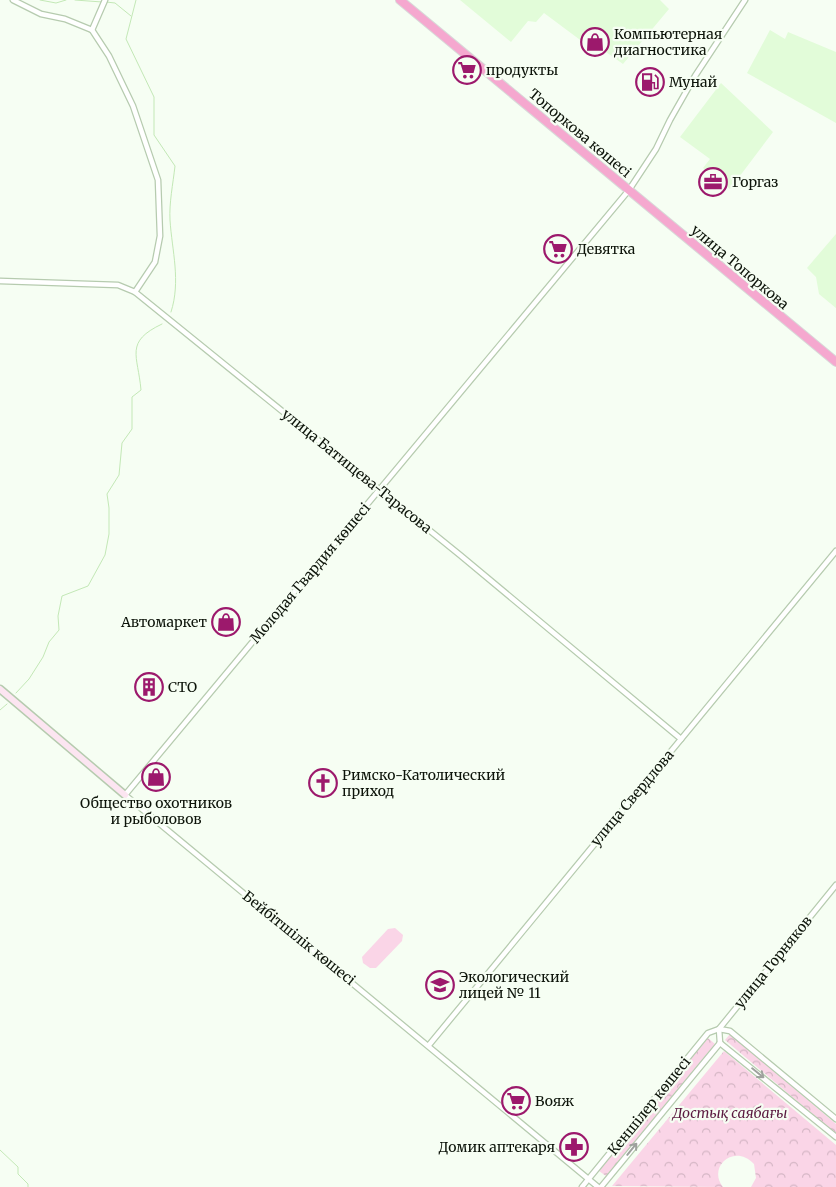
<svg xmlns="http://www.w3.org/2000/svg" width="836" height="1187" font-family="Merriweather,serif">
  <defs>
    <pattern id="park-crowns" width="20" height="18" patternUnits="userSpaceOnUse" patternTransform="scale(1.25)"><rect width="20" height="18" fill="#fad5e7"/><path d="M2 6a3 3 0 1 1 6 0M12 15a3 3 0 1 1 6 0" fill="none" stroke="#d5b6c5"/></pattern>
  </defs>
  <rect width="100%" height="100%" fill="#f6fef3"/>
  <g fill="#e2fcd9">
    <polygon points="460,0 660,0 669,9 623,64 603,50 599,54 544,13 536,22 528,21 511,42"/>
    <polygon points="770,30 785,39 788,32 836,52 836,123 747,73"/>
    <polygon points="721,83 773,132 730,189 703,168 710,159 680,137"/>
    <polygon points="836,234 836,308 819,294 816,277 807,268"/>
  </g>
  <polygon fill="#fad5e7" points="395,928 403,935 402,941 376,968 370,968 363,963 362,957 388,929"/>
  <g fill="url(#park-crowns)">
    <polygon points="730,1034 836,1124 836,1134 725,1040"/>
    <polygon points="708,1038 715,1044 606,1176 599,1171"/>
    <path d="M724,1051L836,1145V1187H751L756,1178L754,1164C734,1143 707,1167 723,1187L612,1186Z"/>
  </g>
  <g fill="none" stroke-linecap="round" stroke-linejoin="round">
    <g stroke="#c3e8b6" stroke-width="1">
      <polyline points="40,0 56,3 66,0"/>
      <polyline points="75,0 102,2"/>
      <path d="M136,0L126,39L154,97V135L175,166C173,184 169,203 170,220C172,251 181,281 171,312"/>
      <polyline points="106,2 115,3 131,16"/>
      <path d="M16,693L29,679L43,657L49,642L59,630L58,616L62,596L88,586L105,555L109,534V508L107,494L119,475L122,443L132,429V397L141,390C138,355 124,342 162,324"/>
      <polyline points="0,710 7,704"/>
      <polyline points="0,1150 18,1167 18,1174 28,1184 28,1187"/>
    </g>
    <defs>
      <g id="street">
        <polyline points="13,0 41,14 65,19 92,30 109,56 133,106 158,180 160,236 155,262 135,292"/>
        <polyline points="92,30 105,0"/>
        <polyline points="0,281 118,285 135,292 460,555 681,739"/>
        <polyline points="720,1043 719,1029 836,885"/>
        <polyline points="720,1043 836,1137"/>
        <polyline points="429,1045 836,551"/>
        <polyline points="582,1187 708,1033 719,1029 730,1031 836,1119"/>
        <polyline points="598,1187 125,795 629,190 656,149 670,120 695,76 745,0"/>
        <polyline points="601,1187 720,1043"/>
      </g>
      <polyline id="secondary" points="0,689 125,795"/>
      <polyline id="highway" points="400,0 836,362"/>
    </defs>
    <use href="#street" stroke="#b6cbaf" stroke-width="7"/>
    <use href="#secondary" stroke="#b6cbaf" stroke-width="9"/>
    <use href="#highway" stroke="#d8d9d8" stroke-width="10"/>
    <use href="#street" stroke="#fff" stroke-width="4.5"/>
    <use href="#secondary" stroke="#fce5f1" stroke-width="6"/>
    <use href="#highway" stroke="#f5a8cf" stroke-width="8"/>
  </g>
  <defs><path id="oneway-shaft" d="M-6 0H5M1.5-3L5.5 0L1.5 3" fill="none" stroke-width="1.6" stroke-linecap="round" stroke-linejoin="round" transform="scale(1.25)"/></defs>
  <g stroke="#9ea19d">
    <use href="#oneway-shaft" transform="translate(758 1073) rotate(39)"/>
    <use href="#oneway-shaft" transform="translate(632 1149) rotate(-51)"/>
  </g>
  <defs>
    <symbol id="shop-ring" viewBox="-11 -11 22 22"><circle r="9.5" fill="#f6fef3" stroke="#9c196c" stroke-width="1.5"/><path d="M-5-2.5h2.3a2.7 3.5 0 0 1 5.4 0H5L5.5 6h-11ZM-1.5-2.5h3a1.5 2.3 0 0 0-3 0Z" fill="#9c196c"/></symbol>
    <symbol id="supermarket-ring" viewBox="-11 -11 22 22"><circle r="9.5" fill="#f6fef3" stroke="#9c196c" stroke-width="1.5"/><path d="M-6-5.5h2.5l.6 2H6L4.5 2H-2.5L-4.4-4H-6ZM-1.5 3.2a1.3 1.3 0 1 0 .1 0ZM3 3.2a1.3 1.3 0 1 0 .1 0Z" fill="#9c196c"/></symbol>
    <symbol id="fuel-ring" viewBox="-11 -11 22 22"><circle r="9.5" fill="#f6fef3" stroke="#9c196c" stroke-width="1.5"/><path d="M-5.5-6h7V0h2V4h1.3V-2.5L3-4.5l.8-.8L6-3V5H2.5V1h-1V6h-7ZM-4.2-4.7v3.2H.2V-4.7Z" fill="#9c196c"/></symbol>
    <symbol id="office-ring" viewBox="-11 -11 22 22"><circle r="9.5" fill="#f6fef3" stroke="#9c196c" stroke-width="1.5"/><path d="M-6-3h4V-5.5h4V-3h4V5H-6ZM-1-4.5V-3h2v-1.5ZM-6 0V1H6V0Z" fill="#9c196c"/></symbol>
    <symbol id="building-ring" viewBox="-11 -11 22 22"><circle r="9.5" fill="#f6fef3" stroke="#9c196c" stroke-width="1.5"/><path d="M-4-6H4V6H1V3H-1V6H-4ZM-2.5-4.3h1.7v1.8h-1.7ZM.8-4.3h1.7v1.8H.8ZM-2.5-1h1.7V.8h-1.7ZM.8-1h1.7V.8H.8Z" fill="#9c196c"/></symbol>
    <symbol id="church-ring" viewBox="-11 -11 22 22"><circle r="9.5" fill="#f6fef3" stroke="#9c196c" stroke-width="1.5"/><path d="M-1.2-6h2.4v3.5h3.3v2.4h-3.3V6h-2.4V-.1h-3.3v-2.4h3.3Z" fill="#9c196c"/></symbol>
    <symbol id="school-ring" viewBox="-11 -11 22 22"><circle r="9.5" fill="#f6fef3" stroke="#9c196c" stroke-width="1.5"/><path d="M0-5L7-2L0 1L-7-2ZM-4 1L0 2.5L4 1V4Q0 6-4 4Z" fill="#9c196c"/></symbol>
    <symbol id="pharmacy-ring" viewBox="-11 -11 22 22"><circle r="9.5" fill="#f6fef3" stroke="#9c196c" stroke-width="1.5"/><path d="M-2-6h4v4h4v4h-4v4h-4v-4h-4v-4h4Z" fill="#9c196c"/></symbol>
  </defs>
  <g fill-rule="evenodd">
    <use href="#shop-ring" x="579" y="26" width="32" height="32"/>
    <use href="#supermarket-ring" x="451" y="54" width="32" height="32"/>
    <use href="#fuel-ring" x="634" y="66" width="32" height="32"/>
    <use href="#office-ring" x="697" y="166" width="32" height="32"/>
    <use href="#supermarket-ring" x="542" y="233" width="32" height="32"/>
    <use href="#shop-ring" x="210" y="606" width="32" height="32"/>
    <use href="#building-ring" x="133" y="671" width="32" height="32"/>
    <use href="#shop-ring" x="140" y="761" width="32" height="32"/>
    <use href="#church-ring" x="307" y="767" width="32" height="32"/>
    <use href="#school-ring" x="424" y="969" width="32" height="32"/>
    <use href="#supermarket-ring" x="500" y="1085" width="32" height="32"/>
    <use href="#pharmacy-ring" x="558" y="1131" width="32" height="32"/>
  </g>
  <g text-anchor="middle" stroke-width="4.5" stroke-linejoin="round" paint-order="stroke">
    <g font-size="14" fill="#0d140a" stroke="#f6fef3" text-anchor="start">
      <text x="614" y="39">Компьютерная<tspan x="614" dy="16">диагностика</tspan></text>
      <text x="486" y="75">продукты</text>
      <text x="669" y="87">Мунай</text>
      <text x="732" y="187">Горгаз</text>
      <text x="577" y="254">Девятка</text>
      <text x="207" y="627" text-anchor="end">Автомаркет</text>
      <text x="168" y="692">СТО</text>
      <text x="342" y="780">Римско-Католический<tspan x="342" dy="16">приход</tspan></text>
      <text x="156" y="808" text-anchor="middle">Общество охотников<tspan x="156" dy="16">и рыболовов</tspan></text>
      <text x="459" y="982">Экологический<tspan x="459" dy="16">лицей № 11</tspan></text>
      <text x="535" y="1106">Вояж</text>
      <text x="555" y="1152" text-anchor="end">Домик аптекаря</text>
    </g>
    <g font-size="14" fill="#0d140a" stroke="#f6fef3">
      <text transform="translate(580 133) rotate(40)" y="5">Топоркова көшесі</text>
      <text transform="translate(740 267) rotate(40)" y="5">улица Топоркова</text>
      <text transform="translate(357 471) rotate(39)" y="5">улица Батищева-Тарасова</text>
      <text transform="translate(310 573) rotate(-50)" y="5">Молодая Гвардия көшесі</text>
      <text transform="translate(632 798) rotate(-50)" y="5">улица Свердлова</text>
      <text transform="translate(299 938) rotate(39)" y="5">Бейбітшілік көшесі</text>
      <text transform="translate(773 962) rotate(-51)" y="5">улица Горняков</text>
      <text transform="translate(649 1106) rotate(-51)" y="5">Кеншілер көшесі</text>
    </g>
    <g font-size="14" font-style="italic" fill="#5b1940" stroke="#f6fef3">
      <text x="730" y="1118">Достық саябағы</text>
    </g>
  </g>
</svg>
